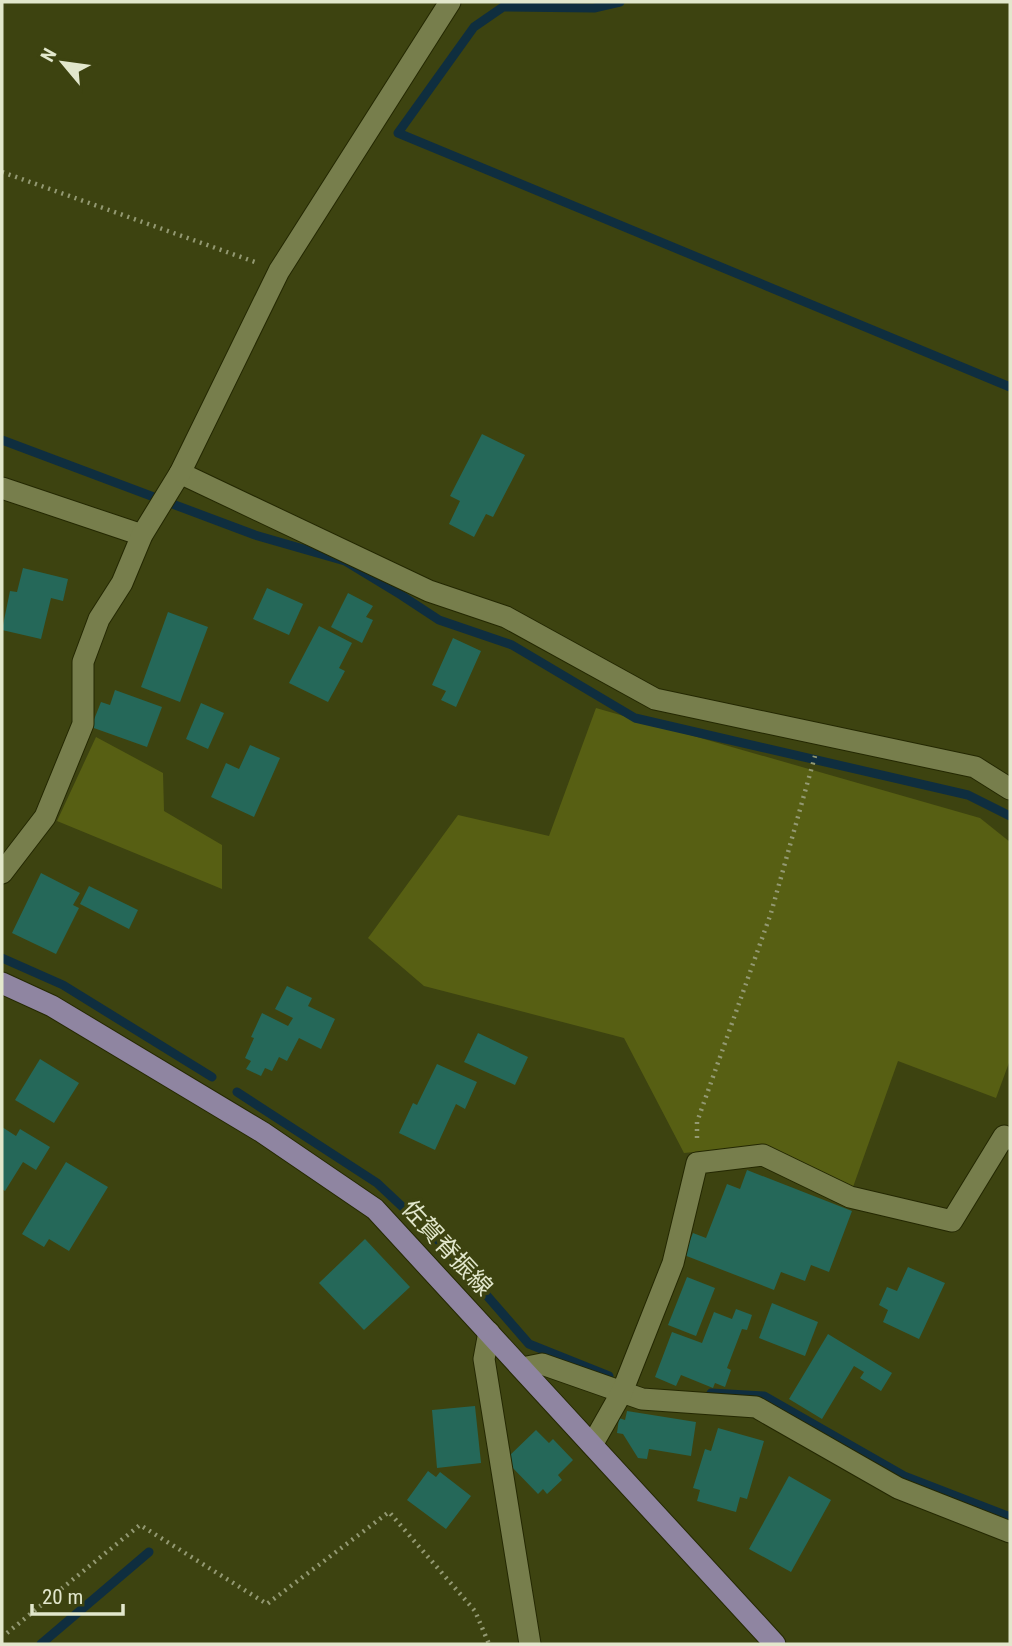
<svg xmlns="http://www.w3.org/2000/svg" width="1012" height="1646" font-family="'Roboto Condensed','Noto Sans JP',sans-serif">
  <rect width="100%" height="100%" fill="#3d4310"/>
  <g fill="#575f13">
    <polygon points="596,708 980,818 1010,842 1010,1060 996,1098 898,1061 853,1187 767,1145 684,1153 624,1038 424,986 368,938 458,815 549,836"/>
    <polygon points="96,737 163,773 164,811 222,845 222,889 57,821"/>
  </g>
  <g fill="none" stroke-linecap="round" stroke-linejoin="round">
    <g stroke="#0f2e3f" stroke-width="9">
      <polyline points="620,2 594,8 503,7 474,27 398,133 1010,387"/>
      <polyline points="2,440 255,535 345,561 401,595 439,620 512,645 635,718 968,795 1010,816"/>
      <polyline points="2,958 63,985 212,1077"/>
      <polyline points="237,1092 377,1183 441,1243 529,1344 609,1376"/>
      <polyline points="711,1393 764,1396 904,1476 1010,1517"/>
      <polyline points="41,1644 149,1552"/>
    </g>
  </g>
  <g fill="#256859">
    <polygon points="482,434 525,455 493,517 486,514 474,537 449,524 460,501 450,496"/>
    <polygon points="23,568 68,579 63,601 51,598 41,639 2,630 10,591 17,592"/>
    <polygon points="267,588 303,604 289,635 253,619"/>
    <polygon points="348,593 373,606 366,617 373,620 362,643 331,627"/>
    <polygon points="168,612 208,627 180,702 141,687"/>
    <polygon points="319,626 352,643 339,668 345,671 328,702 289,683"/>
    <polygon points="453,638 481,651 456,707 441,700 446,691 432,685"/>
    <polygon points="115,690 162,707 147,747 91,727 101,702 110,705"/>
    <polygon points="201,703 224,713 208,749 186,739"/>
    <polygon points="250,745 280,758 254,817 211,797 226,763 239,769"/>
    <polygon points="41,873 80,893 73,905 79,908 56,954 12,933"/>
    <polygon points="89,886 138,910 129,929 80,904"/>
    <polygon points="287,986 312,998 308,1006 335,1019 321,1049 299,1038 287,1061 279,1057 272,1071 265,1068 261,1076 246,1069 251,1061 245,1058 254,1038 251,1037 262,1013 288,1026 293,1018 275,1009"/>
    <polygon points="478,1033 528,1057 515,1085 464,1062"/>
    <polygon points="40,1059 79,1083 54,1123 15,1100"/>
    <polygon points="437,1064 477,1082 465,1109 456,1104 435,1150 399,1133 413,1103 417,1105"/>
    <polygon points="2,1127 16,1136 20,1129 50,1147 36,1170 23,1162 5,1191 2,1189"/>
    <polygon points="66,1162 108,1187 69,1251 49,1239 44,1247 22,1234"/>
    <polygon points="747,1170 852,1211 829,1272 811,1265 805,1281 781,1272 774,1290 684,1255 693,1233 706,1238 727,1184 740,1189"/>
    <polygon points="365,1239 410,1287 364,1330 319,1283"/>
    <polygon points="908,1267 945,1283 919,1339 883,1322 888,1310 879,1305 887,1287 897,1291"/>
    <polygon points="687,1277 715,1288 696,1336 668,1325"/>
    <polygon points="772,1303 818,1322 805,1356 759,1338"/>
    <polygon points="736,1309 752,1315 747,1330 742,1329 727,1368 731,1370 725,1387 715,1383 713,1388 681,1375 676,1386 655,1377 672,1332 702,1343 714,1312 732,1319"/>
    <polygon points="828,1334 892,1373 881,1391 860,1378 864,1372 854,1366 822,1419 789,1399"/>
    <polygon points="475,1406 481,1463 437,1468 432,1410"/>
    <polygon points="627,1411 696,1422 691,1456 649,1449 647,1459 638,1458 623,1434 617,1433 619,1418 625,1420"/>
    <polygon points="718,1428 764,1441 747,1499 740,1497 736,1512 697,1501 700,1490 693,1488 705,1449 711,1451"/>
    <polygon points="536,1430 549,1443 553,1439 573,1460 558,1475 562,1480 547,1494 543,1489 538,1494 505,1460"/>
    <polygon points="428,1471 436,1477 440,1472 471,1496 446,1529 407,1500"/>
    <polygon points="789,1476 831,1500 791,1572 749,1549"/>
  </g>
  <g fill="none" stroke-linecap="round" stroke-linejoin="round">
    <defs>
      <g id="minor">
        <polyline points="180,473 429,591 506,617 655,699 975,767 1010,789"/>
        <polyline points="2,488 142,535"/>
        <polyline points="2,873 45,817 83,724 83,662 99,619 122,583 142,535 180,473 279,271 450,2"/>
        <polyline points="489,1332 484,1359 530,1644"/>
        <polyline points="522,1368 542,1364 642,1399 756,1407 898,1488 1010,1532"/>
        <polyline points="592,1445 622,1392 673,1263 697,1163 763,1155 850,1197 952,1221 1004,1136 1010,1139"/>
      </g>
      <polyline id="major" points="2,983 52,1006 262,1132 375,1209 775,1644"/>
    </defs>
    <use href="#minor" stroke="#242802" stroke-width="23"/>
    <use href="#major" stroke="#242802" stroke-width="23"/>
    <g stroke="#939972" stroke-width="4.5" stroke-dasharray="2 5" stroke-linecap="butt">
      <polyline points="2,172 255,262"/>
      <polyline points="697,1138 697,1122 771,913 815,756"/>
      <polyline points="7,1633 140,1525 267,1604 389,1512 475,1611 489,1644"/>
    </g>
    <use href="#minor" stroke="#777e4c" stroke-width="21"/>
    <use href="#major" stroke="#8f85a1" stroke-width="21"/>
  </g>
  <g text-anchor="middle" stroke-width="7" stroke-linejoin="round" paint-order="stroke">
    <g font-size="24" fill="#e2e7cc" stroke="#3d4310">
      <text transform="translate(447 1248) rotate(47)" y="8">佐賀脊振線</text>
    </g>
  </g>
  <rect width="1012" height="1646" fill="none" stroke="#e2e7cc" stroke-width="7"/>
  <g transform="translate(63 63) rotate(299)" stroke="#3d4310" stroke-width="5" paint-order="stroke">
  <path d="M0-5L12 26L0 18L-12 26Z" fill="#e2e7cc"/>
  <text y="-10" font-size="19" font-weight="bold" text-anchor="middle" fill="#e2e7cc">N</text>
  </g>
  <path d="M32 1604v10h91v-10" fill="none" stroke="#e2e7cc" stroke-width="3.5"/>
  <text x="42" y="1604" font-size="21" fill="#e2e7cc" stroke="#3d4310" stroke-width="5" paint-order="stroke">20 m</text>
</svg>
